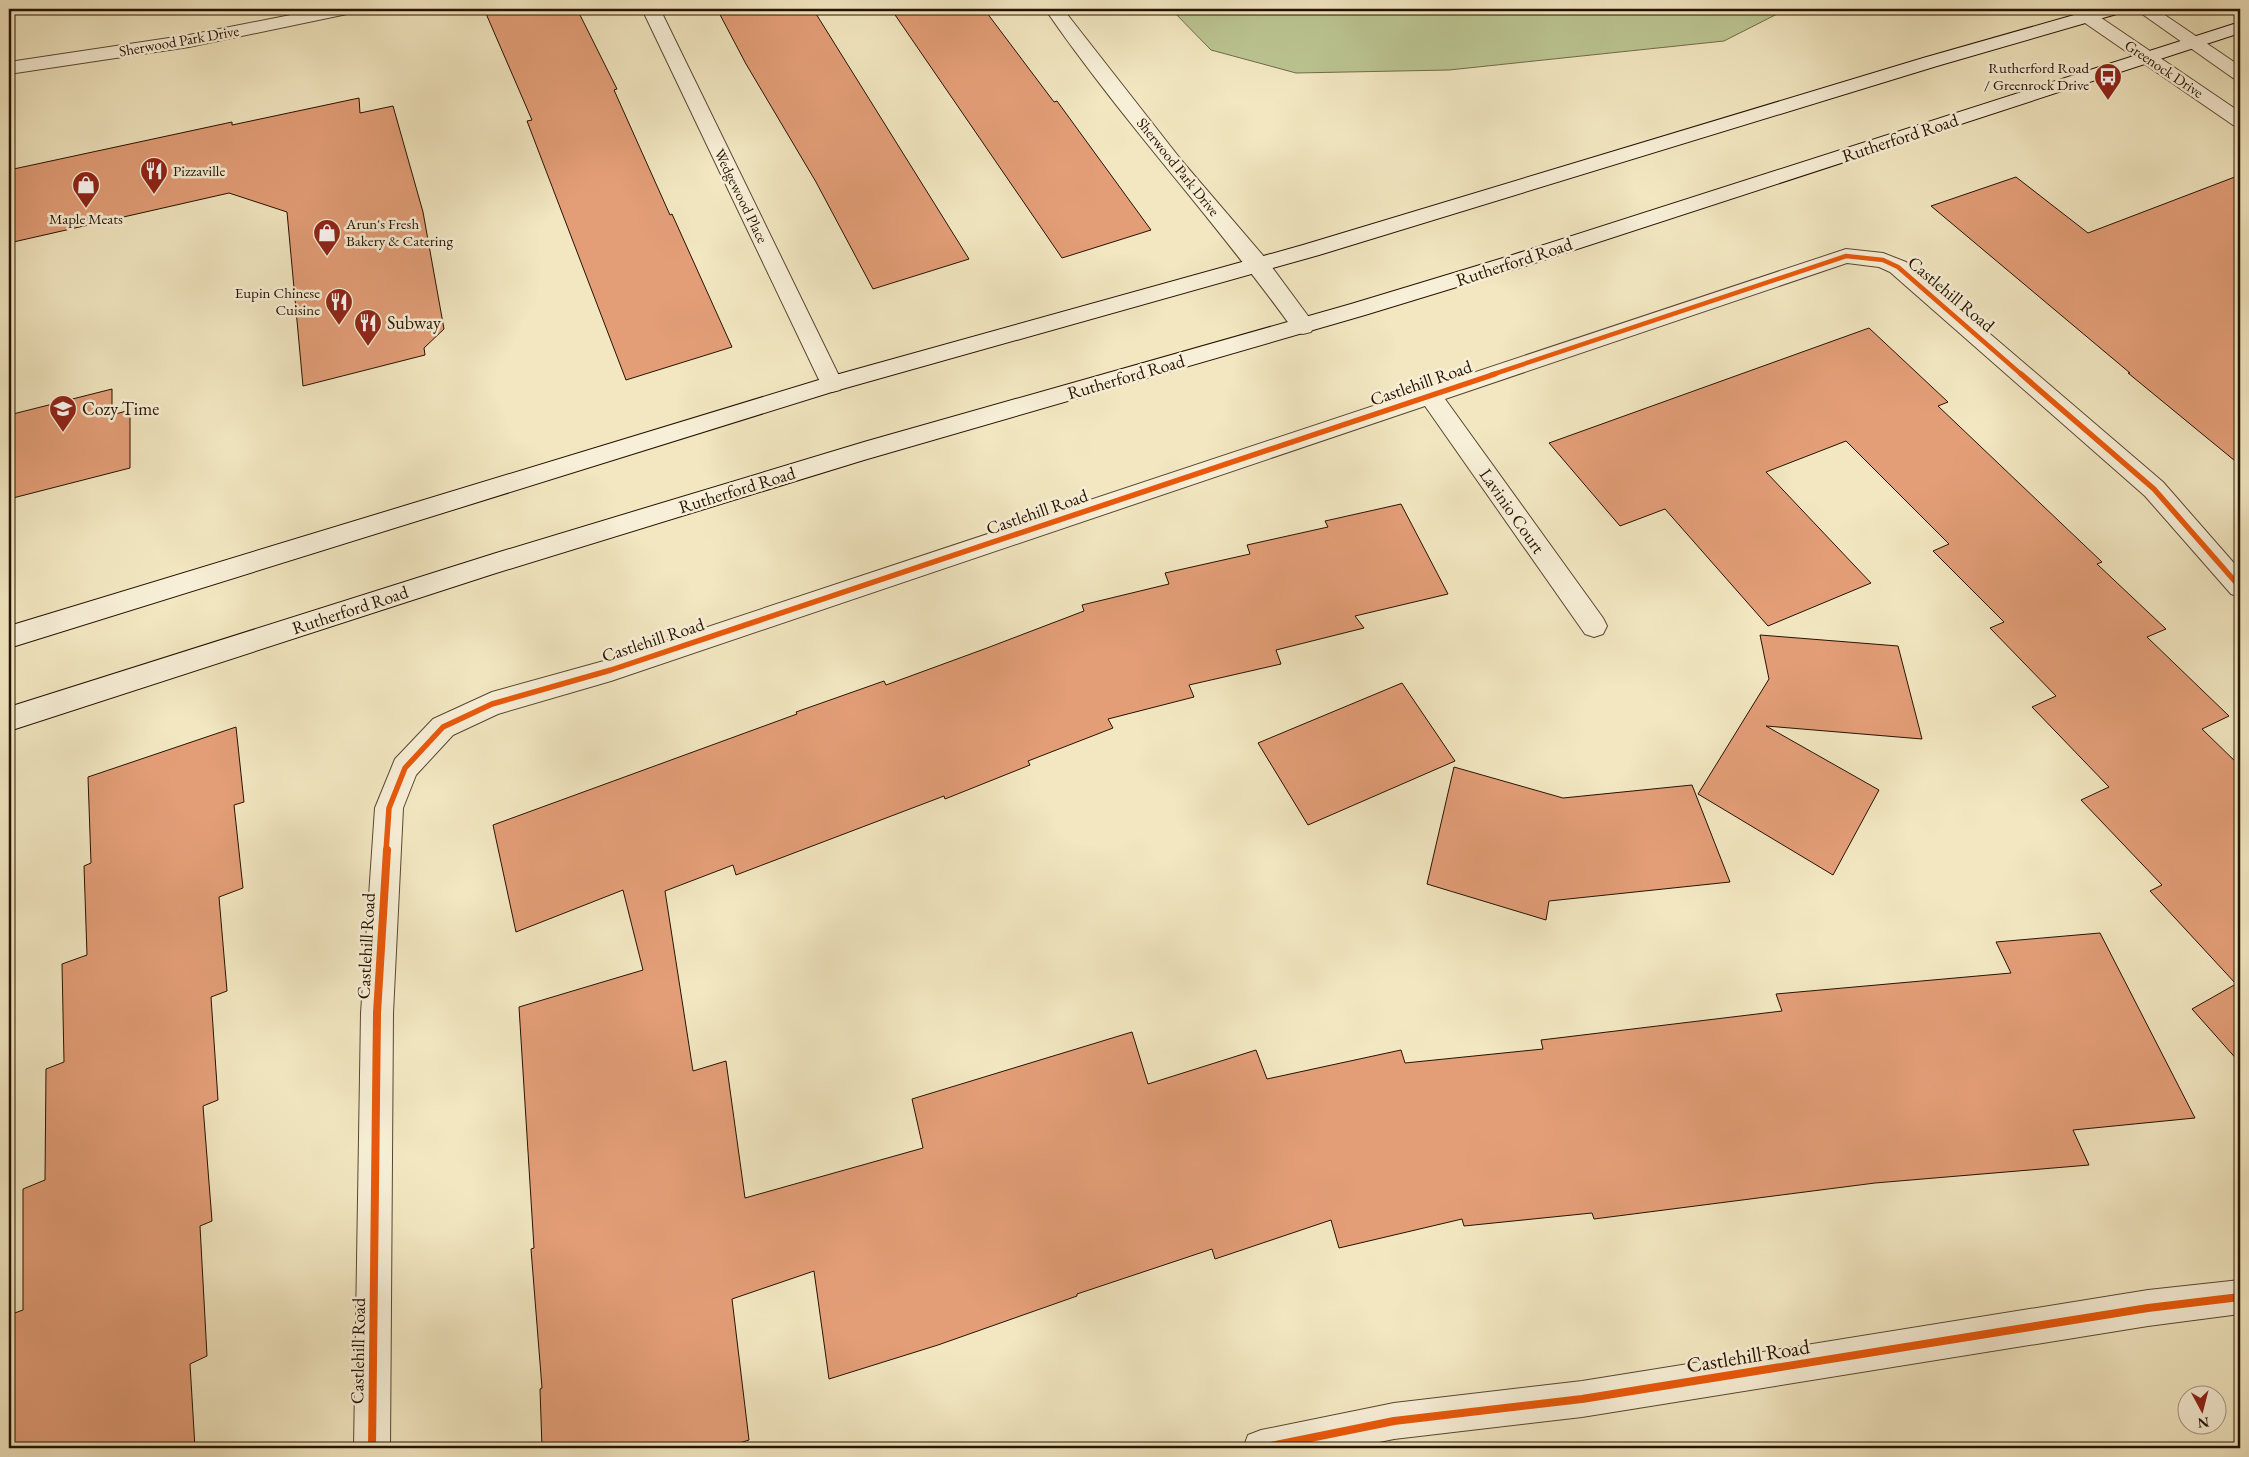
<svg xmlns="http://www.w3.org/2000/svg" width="2249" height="1457" font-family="'EB Garamond',serif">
  <rect width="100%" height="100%" fill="#f2e7c1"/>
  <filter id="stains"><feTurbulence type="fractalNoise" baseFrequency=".004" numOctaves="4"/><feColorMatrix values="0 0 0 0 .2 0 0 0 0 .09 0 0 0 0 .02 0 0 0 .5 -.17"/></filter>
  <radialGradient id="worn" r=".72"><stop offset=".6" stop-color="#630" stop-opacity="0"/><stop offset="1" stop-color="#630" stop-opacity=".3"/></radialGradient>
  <polygon fill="#bbc592" stroke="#706c49" points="1171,9 1787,9 1724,41 1449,70 1296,73 1211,50"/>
  <g fill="#e39e78" stroke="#261200">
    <polygon points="484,9 577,9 617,89 614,90 670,215 672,214 732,347 626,380 527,121 532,120"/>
    <polygon points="717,9 813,9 969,259 873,289 816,182 746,64"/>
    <polygon points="891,9 984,9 1054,102 1057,101 1151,230 1062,258"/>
    <polygon points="359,98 360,113 393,106 423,212 444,329 424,348 425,355 303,386 287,212 229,193 9,243 9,170 232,122 232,125"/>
    <polygon points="2240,175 2240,465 2128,373 2130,373 1931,206 2016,177 2088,233"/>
    <polygon points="1869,328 1948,402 1938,406 2102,562 2097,564 2166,629 2147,637 2229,716 2202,729 2240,766 2240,1063 2192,1009 2236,984 2150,891 2162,885 2081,800 2109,787 2032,707 2056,696 1990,628 2004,622 1933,551 1949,544 1846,441 1766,472 1871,583 1768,626 1665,509 1620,526 1549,443"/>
    <polygon points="112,389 112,415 130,410 130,468 9,499 9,415"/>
    <polygon points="1401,504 1448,594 1355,616 1364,628 1276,650 1281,664 1189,685 1194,697 1108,719 1113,728 1028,761 1030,765 945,799 944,796 736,875 733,865 665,891 693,1071 726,1061 745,1198 923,1148 912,1099 1132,1032 1148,1084 1256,1050 1267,1079 1401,1050 1405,1063 1543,1049 1541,1040 1782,1011 1776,994 2011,973 1996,942 2100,933 2195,1118 2073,1130 2089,1165 1875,1183 1594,1219 1592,1213 1464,1226 1462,1219 1339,1248 1331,1220 1215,1259 1212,1249 1077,1294 1077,1296 938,1345 829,1379 814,1271 732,1299 749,1440 724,1448 542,1448 540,1389 542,1388 531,1249 534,1248 519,1007 643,970 623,890 516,932 493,825 797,714 796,712 884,681 886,685 987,648 1084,611 1082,605 1169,584 1165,573 1250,554 1247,545 1328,527 1325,521"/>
    <polygon points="1760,635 1898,646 1922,739 1766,726 1879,790 1833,875 1698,794 1769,679"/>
    <polygon points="1402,683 1455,761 1308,825 1258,743"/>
    <polygon points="236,727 244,802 234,805 243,888 219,897 227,991 211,997 218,1100 203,1106 212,1221 200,1226 207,1356 190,1364 195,1448 9,1448 9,1315 23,1310 23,1189 45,1180 46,1069 64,1062 62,964 87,955 84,866 91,863 88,777"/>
    <polygon points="1454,767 1563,798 1692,785 1730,882 1549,901 1546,920 1427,884"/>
  </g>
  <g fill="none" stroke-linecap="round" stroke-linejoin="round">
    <defs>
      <g id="minor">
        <polygon points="321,9 356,9 353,13 347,14 189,47 9,74 9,62 189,35"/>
        <polygon points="642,9 660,9 843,384 840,390 832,392 824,390 821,384"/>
        <path d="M1045,9H1063L1182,161L1266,259L1311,320L1314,326L1311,332L1303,334L1295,332C1216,221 1122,121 1045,9Z"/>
        <polygon points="2135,9 2156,9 2240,66 2240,80 2233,78"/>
        <polygon points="2088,12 2094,13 2240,112 2240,127 2233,125 2082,21 2079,17 2082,13"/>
        <polygon points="1846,249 1883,253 1906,262 2163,482 2240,570 2240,597 2231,594 2145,496 1890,272 1879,267 1847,263 1445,399 1603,618 1607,626 1603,634 1594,637 1585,634 1425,406 611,681 498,714 453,735 416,775 403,808 393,1013 390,1448 354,1448 361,1013 375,808 395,759 433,719 492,692 611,659"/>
        <polygon points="2240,1280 2240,1314 2148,1326 1582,1417 1394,1439 1350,1448 1243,1448 1248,1435 1261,1430 1394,1403 1582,1381 2148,1290"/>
      </g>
      <g id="secondary">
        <polygon points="2095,9 2123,9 2120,13 1937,66 1319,255 835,391 9,648 9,626 832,376 1303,245 1923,58"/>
        <polygon points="2240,22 2240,33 1519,268 1365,315 864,460 493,574 9,731 9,707 493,554 864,442 1351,304 1503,258"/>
      </g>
    </defs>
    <use href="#minor" stroke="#594730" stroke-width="2"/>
    <use href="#secondary" stroke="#261200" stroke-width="2"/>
    <use href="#minor" fill="#f7efd7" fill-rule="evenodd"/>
    <use href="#secondary" fill="#f7efd7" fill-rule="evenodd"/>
    <defs>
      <polyline id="cycleway-far2" points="1491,375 1846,256 1883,260 1898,267 2022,375"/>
      <g id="cycleway-far1">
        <polyline points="2021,374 2154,489 2240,587"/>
        <polyline points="386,851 389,808 405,768 443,727 492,704 611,670 1495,374"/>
      </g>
      <g id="cycleway">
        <polyline points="372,1448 377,1013 387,850"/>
        <polyline points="1261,1448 1394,1421 1582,1399 2148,1308 2240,1297"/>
      </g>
    </defs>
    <use href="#cycleway-far2" stroke="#f7efd7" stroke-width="7"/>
    <use href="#cycleway-far1" stroke="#f7efd7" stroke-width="9"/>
    <use href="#cycleway" stroke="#f7efd7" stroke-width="11"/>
    <use href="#cycleway-far2" stroke="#e8590c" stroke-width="4.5"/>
    <use href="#cycleway-far1" stroke="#e8590c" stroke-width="5.5"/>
    <use href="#cycleway" stroke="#e8590c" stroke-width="8"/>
  </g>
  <defs>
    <symbol id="bus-pin" viewBox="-11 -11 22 30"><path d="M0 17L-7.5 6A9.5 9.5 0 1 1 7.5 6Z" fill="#8f2418" stroke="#f7efd7"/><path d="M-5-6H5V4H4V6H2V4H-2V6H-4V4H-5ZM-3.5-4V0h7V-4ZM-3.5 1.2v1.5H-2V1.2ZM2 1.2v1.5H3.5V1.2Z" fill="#fff"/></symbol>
    <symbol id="restaurant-pin" viewBox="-11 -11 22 30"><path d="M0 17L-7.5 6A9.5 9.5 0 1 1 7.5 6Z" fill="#8f2418" stroke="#f7efd7"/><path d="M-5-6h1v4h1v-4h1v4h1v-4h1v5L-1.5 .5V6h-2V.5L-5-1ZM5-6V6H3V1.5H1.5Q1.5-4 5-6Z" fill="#fff"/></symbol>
    <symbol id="shop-pin" viewBox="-11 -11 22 30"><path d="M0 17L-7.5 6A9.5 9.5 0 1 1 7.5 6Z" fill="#8f2418" stroke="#f7efd7"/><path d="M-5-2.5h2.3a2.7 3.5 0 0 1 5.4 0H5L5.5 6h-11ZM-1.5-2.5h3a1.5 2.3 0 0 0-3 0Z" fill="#fff"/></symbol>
    <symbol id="school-pin" viewBox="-11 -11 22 30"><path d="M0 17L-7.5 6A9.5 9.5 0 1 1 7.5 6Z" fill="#8f2418" stroke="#f7efd7"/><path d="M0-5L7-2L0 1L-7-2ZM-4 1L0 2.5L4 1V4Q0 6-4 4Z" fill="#fff"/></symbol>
  </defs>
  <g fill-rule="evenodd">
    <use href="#bus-pin" x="2092" y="61" width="32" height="43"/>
    <use href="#restaurant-pin" x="138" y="155" width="32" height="43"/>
    <use href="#shop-pin" x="70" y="169" width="32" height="43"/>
    <use href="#shop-pin" x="311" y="217" width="32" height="43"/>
    <use href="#restaurant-pin" x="323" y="286" width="32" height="43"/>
    <use href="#restaurant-pin" x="352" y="307" width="32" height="43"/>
    <use href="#school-pin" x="47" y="393" width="32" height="43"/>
  </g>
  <g text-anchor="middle" stroke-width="5" stroke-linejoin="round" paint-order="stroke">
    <g font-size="15" fill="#261200" stroke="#f7efd7">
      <text transform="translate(179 41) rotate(-10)" y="5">Sherwood Park Drive</text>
      <text transform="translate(2164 69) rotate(34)" y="5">Greenock Drive</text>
      <text transform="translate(1178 167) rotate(51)" y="5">Sherwood Park Drive</text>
      <text transform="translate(741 196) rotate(64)" y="5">Wedgewood Place</text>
    </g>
    <g font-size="15" fill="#261200" stroke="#f7efd7" text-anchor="end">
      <text x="2089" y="73">Rutherford Road<tspan x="2089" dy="17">/ Greenrock Drive</tspan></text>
      <text x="173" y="176" text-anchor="start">Pizzaville</text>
      <text x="86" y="224" text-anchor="middle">Maple Meats</text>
      <text x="346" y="229" text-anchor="start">Arun's Fresh<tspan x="346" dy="17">Bakery &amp; Catering</tspan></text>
      <text x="320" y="298">Eupin Chinese<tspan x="320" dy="17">Cuisine</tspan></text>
    </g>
    <g font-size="18" fill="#261200" stroke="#f7efd7">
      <text transform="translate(1900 138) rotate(-18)" y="6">Rutherford Road</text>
      <text transform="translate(1514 262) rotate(-18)" y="6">Rutherford Road</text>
      <text transform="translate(1951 294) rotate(40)" y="6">Castlehill Road</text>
      <text transform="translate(1126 377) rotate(-16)" y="6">Rutherford Road</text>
      <text transform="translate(1421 383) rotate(-19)" y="6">Castlehill Road</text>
      <text transform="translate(737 490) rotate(-17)" y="6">Rutherford Road</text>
      <text transform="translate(1512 511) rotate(55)" y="6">Lavinio Court</text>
      <text transform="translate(1037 512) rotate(-19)" y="6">Castlehill Road</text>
      <text transform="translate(350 610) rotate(-18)" y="6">Rutherford Road</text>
      <text transform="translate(653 640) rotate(-18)" y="6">Castlehill Road</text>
      <text transform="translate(366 946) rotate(-87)" y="6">Castlehill Road</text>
      <text transform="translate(358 1351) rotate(-89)" y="6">Castlehill Road</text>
    </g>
    <g font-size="18" fill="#261200" stroke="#f7efd7" text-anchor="start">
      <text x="387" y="329">Subway</text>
      <text x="82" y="415">Cozy Time</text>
    </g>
    <g font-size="21" fill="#261200" stroke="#f7efd7">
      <text transform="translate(1748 1356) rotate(-9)" y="7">Castlehill Road</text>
    </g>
  </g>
  <rect width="2249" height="1457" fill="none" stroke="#f2e7c1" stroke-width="30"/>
  <rect x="10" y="10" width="2229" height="1437" fill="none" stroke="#261200" stroke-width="2.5"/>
  <rect x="15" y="15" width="2219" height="1427" fill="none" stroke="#261200"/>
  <g transform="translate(2202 1410) rotate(173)"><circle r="24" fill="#f7efd7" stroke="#a39781"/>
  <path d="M0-4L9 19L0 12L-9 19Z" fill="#8f2418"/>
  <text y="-8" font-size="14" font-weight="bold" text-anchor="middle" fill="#261200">N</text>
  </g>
  <rect width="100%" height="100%" filter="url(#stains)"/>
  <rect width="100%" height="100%" fill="url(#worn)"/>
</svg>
